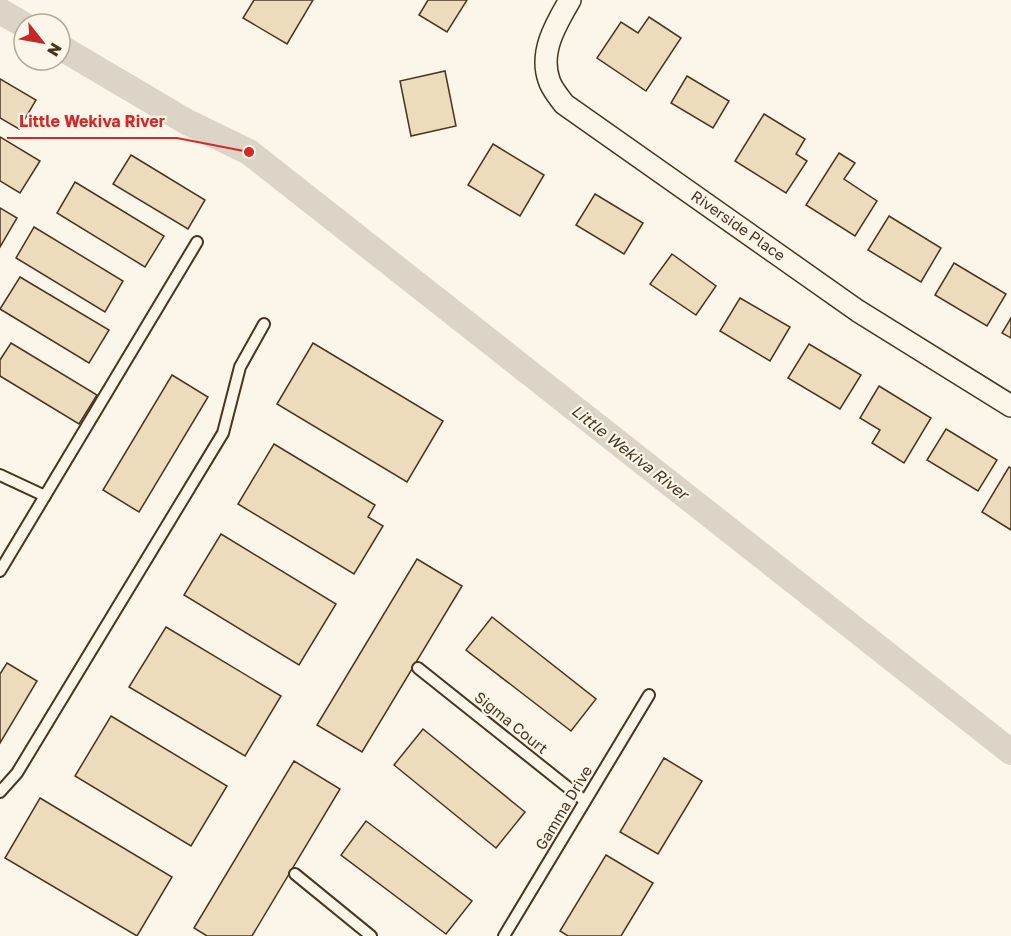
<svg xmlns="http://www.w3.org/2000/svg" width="1011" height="936" font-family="'Golos Text',sans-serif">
  <rect width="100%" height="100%" fill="#fbf6e9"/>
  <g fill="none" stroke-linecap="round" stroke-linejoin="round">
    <g stroke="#dcd4c6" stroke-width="26">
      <polyline points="0,11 24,25"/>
      <polyline points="60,47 187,122 249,152 1011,752"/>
    </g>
  </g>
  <g fill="#ecdcbc" stroke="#4a3520" stroke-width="1.5">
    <polygon points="254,0 313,0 287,44 243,18"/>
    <polygon points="428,0 467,0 447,32 419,15"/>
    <polygon points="649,17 681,38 646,91 597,58 621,22 638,33"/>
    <polygon points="445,71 456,126 411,136 400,81"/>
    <polygon points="687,76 729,101 713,128 671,103"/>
    <polygon points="0,79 36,100 19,129 0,118"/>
    <polygon points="764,114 805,139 796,154 807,161 786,193 735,161"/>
    <polygon points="0,137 40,161 20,193 0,181"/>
    <polygon points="493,144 544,175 520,216 468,185"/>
    <polygon points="839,153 855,163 844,179 877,201 855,236 806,205"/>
    <polygon points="131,155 205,200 188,229 113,184"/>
    <polygon points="75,182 164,236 145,267 57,213"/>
    <polygon points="595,194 643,223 624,254 576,225"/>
    <polygon points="0,208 17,218 0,247"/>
    <polygon points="889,216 941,248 921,282 868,250"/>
    <polygon points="34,227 123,281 105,312 16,258"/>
    <polygon points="672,254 716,286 696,315 650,284"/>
    <polygon points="954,263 1006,294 987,326 935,295"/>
    <polygon points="20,277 109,330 89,363 0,309"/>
    <polygon points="740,298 790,327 770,361 720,331"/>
    <polygon points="1011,318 1011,338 1002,333"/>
    <polygon points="11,343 97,395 79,424 0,376 0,360"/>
    <polygon points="313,343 443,421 407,482 277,404"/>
    <polygon points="809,344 861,375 840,409 788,378"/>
    <polygon points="172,375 208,397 139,512 103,490"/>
    <polygon points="879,386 931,418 904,463 872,443 880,430 860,418"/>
    <polygon points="946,429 997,460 978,491 927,460"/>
    <polygon points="274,444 375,505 368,517 383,526 354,574 238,504"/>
    <polygon points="1009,467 1011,468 1011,530 982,512"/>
    <polygon points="221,534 336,604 299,665 184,595"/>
    <polygon points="417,559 462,586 362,752 317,725"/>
    <polygon points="492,617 596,699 571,731 466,650"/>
    <polygon points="166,627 281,696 245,756 129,687"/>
    <polygon points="7,663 37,681 0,743 0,674"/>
    <polygon points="111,716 227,786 191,846 75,776"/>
    <polygon points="423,729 525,812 496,848 394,765"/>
    <polygon points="664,758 702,781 658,854 620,832"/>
    <polygon points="294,761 340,789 252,936 207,936 194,928"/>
    <polygon points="40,798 172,877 137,936 5,858"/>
    <polygon points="366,821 472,901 446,934 341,855"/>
    <polygon points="606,855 653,883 621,936 568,936 560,931"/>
  </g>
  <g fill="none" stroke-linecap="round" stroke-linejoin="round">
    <defs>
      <g id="lane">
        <polyline points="0,475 45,496"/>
        <polyline points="0,571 197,242"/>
        <polyline points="418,668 585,801"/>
        <polyline points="0,792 17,773 223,433 240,367 264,324"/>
        <polyline points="295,874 371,936"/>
        <polyline points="504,936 649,695"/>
      </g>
      <path id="street" d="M570,0C556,24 539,52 549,80C551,88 559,97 564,104L858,311L1011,406"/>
    </defs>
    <use href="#lane" stroke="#4a3520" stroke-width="14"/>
    <use href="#street" stroke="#4a3520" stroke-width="24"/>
    <use href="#lane" stroke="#fbf6e9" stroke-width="10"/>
    <use href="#street" stroke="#fbf6e9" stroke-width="21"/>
  </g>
  <g text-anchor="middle" stroke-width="4.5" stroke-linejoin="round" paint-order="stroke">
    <g font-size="15" fill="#4a3520" stroke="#fbf6e9">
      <text transform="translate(738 226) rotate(35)" y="5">Riverside Place</text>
      <text transform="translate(511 723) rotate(39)" y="5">Sigma Court</text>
      <text transform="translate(564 808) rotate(-59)" y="5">Gamma Drive</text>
    </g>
    <g font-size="16" font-style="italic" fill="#4a3520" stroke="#fbf6e9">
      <text transform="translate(630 452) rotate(38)" y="6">Little Wekiva River</text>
    </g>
  </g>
  <path fill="none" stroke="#d62828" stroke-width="2" d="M249 152L177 138H7"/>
  <circle fill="#d62828" stroke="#fbf6e9" stroke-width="2" cx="249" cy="152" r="6"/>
  <g font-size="16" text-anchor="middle" font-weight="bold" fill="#d62828" stroke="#fbf6e9" stroke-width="4.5" stroke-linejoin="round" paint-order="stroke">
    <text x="92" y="127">Little Wekiva River</text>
  </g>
  <g transform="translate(42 42) rotate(121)"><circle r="28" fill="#fbf6e9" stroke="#b4a999" stroke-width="1.5"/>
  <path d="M0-4.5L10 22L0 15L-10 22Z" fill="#c62828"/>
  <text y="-9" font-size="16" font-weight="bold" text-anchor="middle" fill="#4a3520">N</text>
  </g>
</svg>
